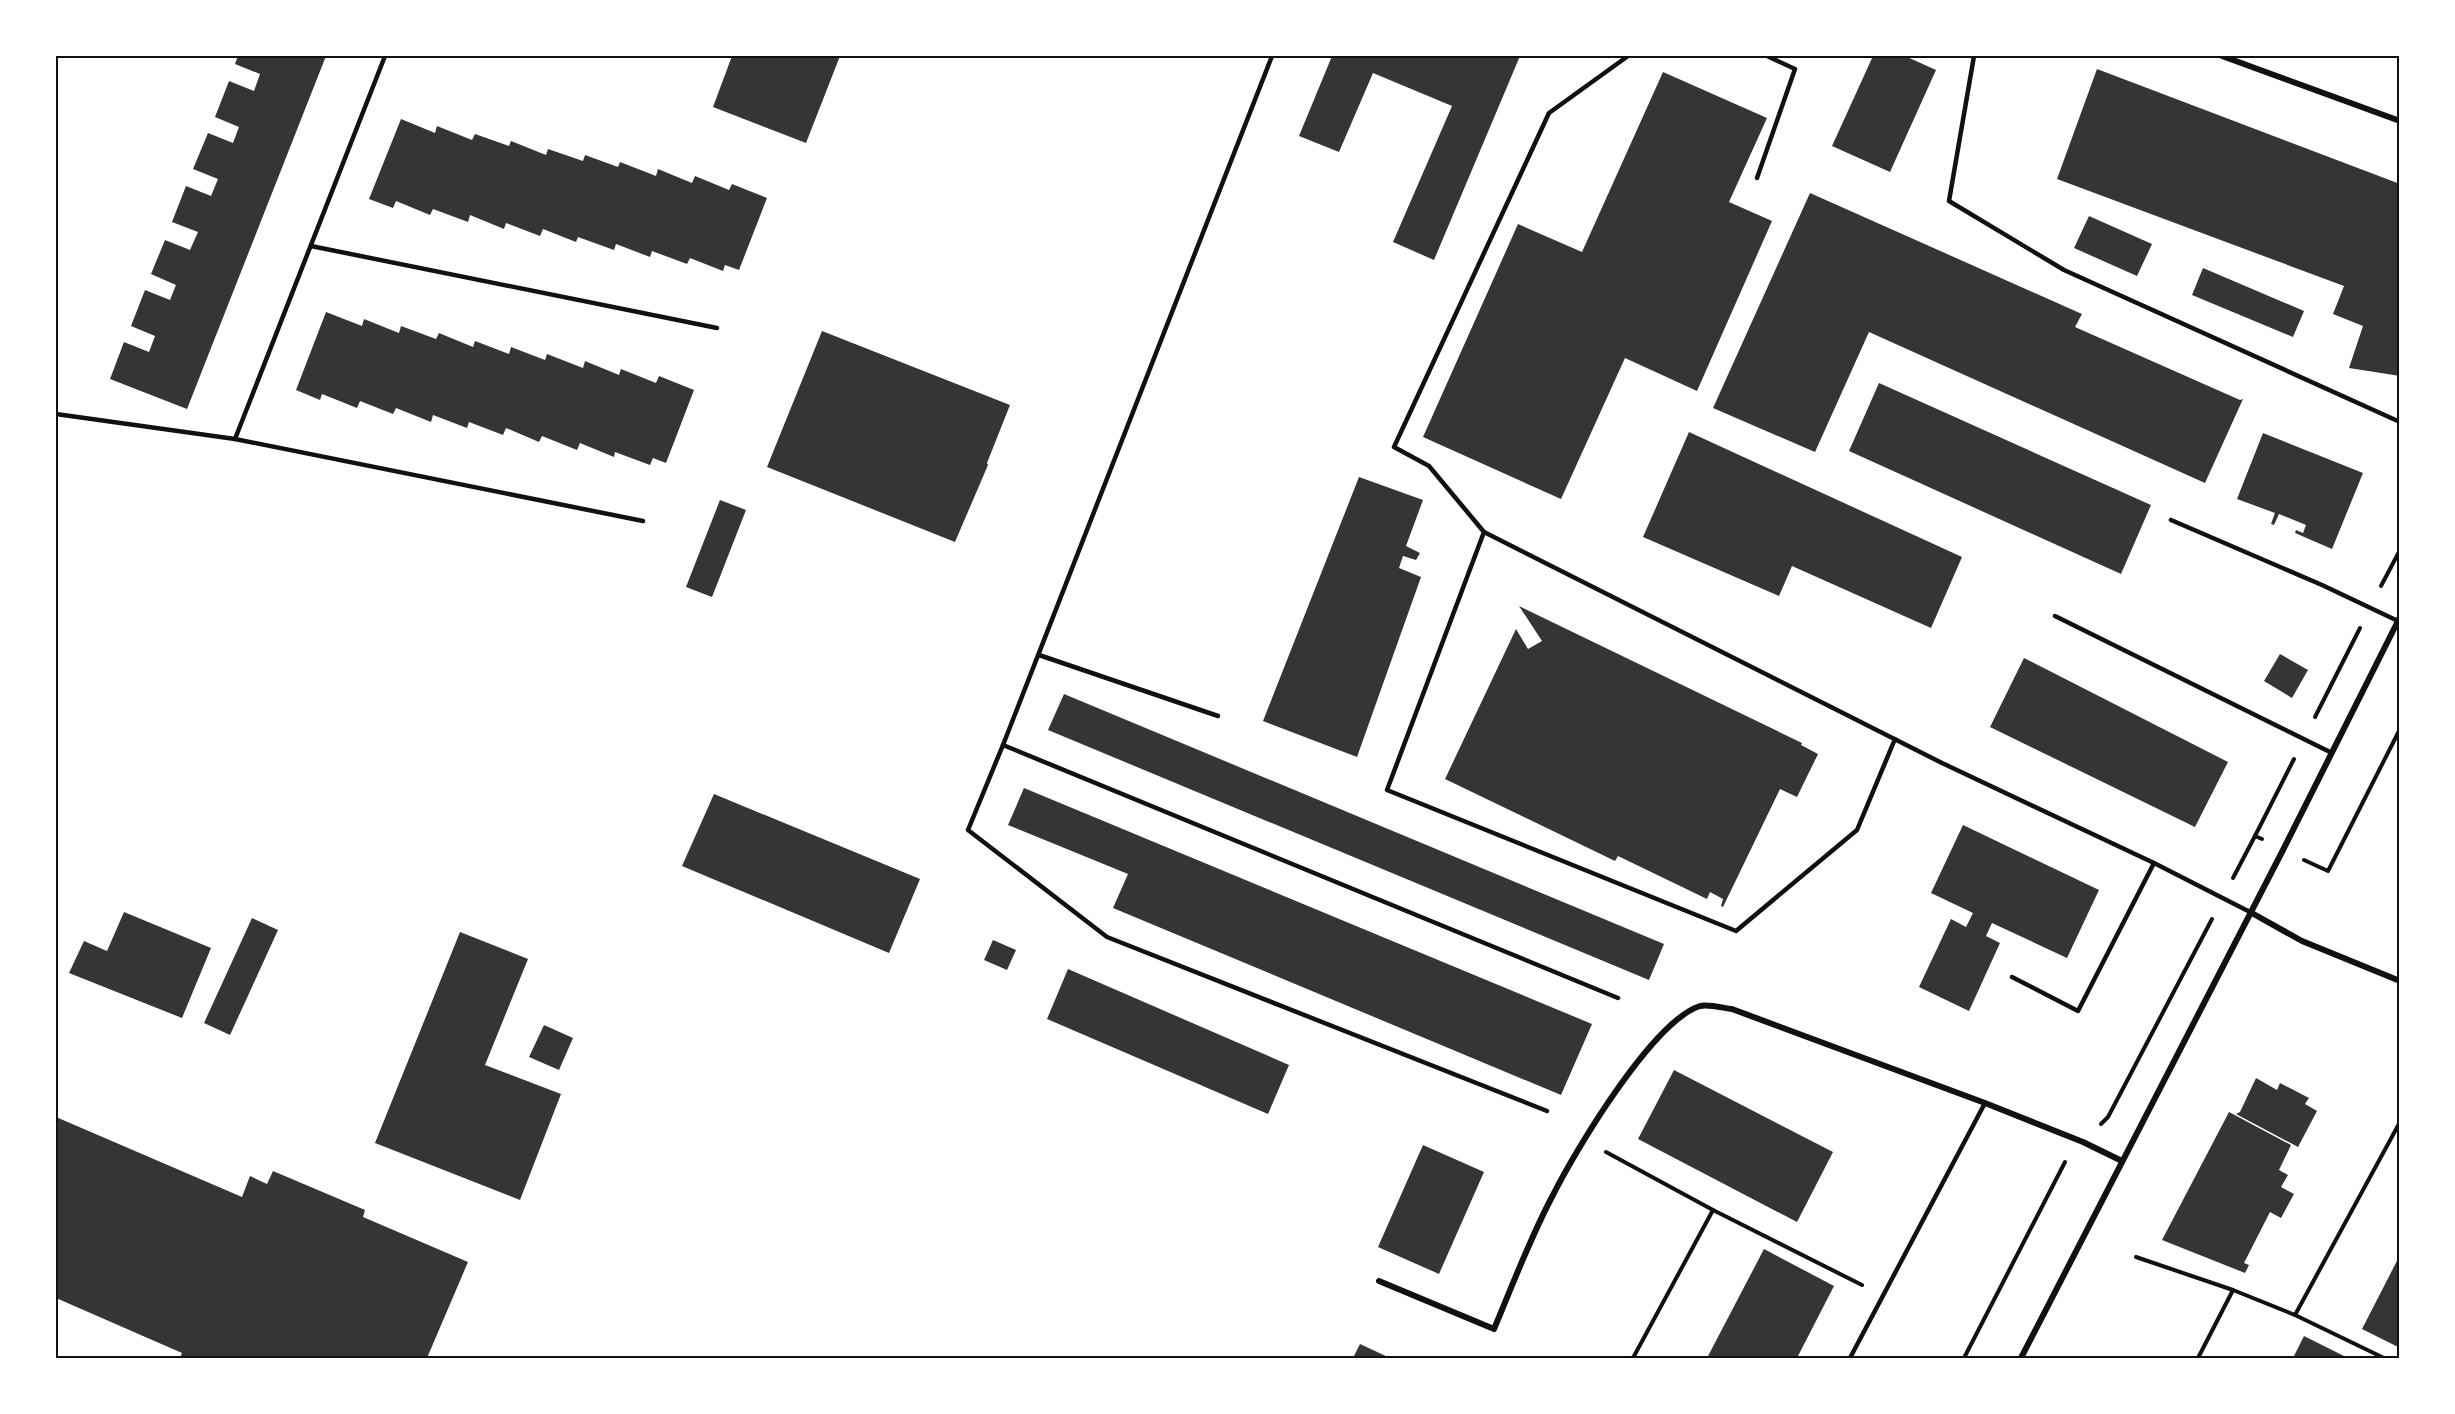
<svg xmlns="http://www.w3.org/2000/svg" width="2455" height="1414" font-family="Karla,sans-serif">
  <rect width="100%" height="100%" fill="#fff"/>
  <g fill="#353535">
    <polygon points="238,56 326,56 187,409 110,379 124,342 149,352 155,336 131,326 145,290 170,300 176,285 151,274 165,240 190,250 198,232 172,222 186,186 211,196 218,179 193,169 208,133 233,143 239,127 215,117 229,81 254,91 260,74 235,64"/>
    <polygon points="732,56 840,56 806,143 713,107"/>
    <polygon points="1332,56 1520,56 1434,260 1393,242 1452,106 1373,73 1339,152 1299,136"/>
    <polygon points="1873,56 1905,56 1936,70 1890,172 1832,146"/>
    <polygon points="2097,69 2400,184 2400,376 2349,368 2363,326 2333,314 2344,286 2057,179"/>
    <polygon points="1663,72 1767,118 1729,202 1772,221 1697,391 1625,358 1561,499 1423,437 1518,224 1582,252"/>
    <polygon points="401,119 435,133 437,126 472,140 475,134 509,146 511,141 546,155 548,149 583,161 585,155 618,167 620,162 656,176 658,169 692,183 695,176 729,190 732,184 767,198 739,270 725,265 723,271 690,258 687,264 652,251 650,257 616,244 614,250 578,237 576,242 543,229 540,236 506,223 504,229 470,215 468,222 433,209 430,215 396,201 393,208 369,199"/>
    <polygon points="1810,193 2082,314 2075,327 2240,400 2243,399 2205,483 1869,332 1815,452 1713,408"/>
    <polygon points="2089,216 2152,244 2137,276 2074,248"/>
    <polygon points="2203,268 2304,311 2293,337 2192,295"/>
    <polygon points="326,312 362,326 364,319 399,333 401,326 436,339 439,333 473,347 475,341 509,354 511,347 545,360 547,354 583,368 585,361 619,375 621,369 656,383 659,376 694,390 666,463 653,458 650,465 615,452 614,457 580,443 577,450 542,436 539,442 506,428 503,435 469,422 467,428 433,415 431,422 396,408 393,414 360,401 357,408 322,394 320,400 296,390"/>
    <polygon points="822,331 1010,405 987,463 988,465 955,542 767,467"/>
    <polygon points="1879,383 2151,505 2121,574 1849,451"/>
    <polygon points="1689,432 1962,557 1931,628 1792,566 1779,596 1643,537"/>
    <polygon points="2263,433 2363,473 2332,549 2295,533 2296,530 2303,533 2306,525 2279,514 2274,525 2271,524 2275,513 2237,499"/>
    <polygon points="1359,477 1423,500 1406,546 1420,553 1416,560 1403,556 1399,568 1421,577 1357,757 1263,721"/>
    <polygon points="720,500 746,510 712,597 686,587"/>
    <polygon points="1519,606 1802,743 1801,745 1818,754 1797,797 1780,789 1723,907 1721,906 1723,899 1710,892 1707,899 1618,856 1615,861 1445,779 1516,629 1528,649 1542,641"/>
    <polygon points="2280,654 2308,670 2292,698 2264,681"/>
    <polygon points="2024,658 2228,762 2195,827 1990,727"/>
    <polygon points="1064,694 1664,944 1649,980 1048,730"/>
    <polygon points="1024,788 1592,1024 1561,1095 1113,908 1128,874 1008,825"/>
    <polygon points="714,794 920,879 889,953 682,866"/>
    <polygon points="1963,825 2099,890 2067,958 1992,923 1986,936 2000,943 1969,1011 1919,987 1951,919 1966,927 1973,913 1931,893"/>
    <polygon points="124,912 211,948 182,1018 69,973 84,941 107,951"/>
    <polygon points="252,918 278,930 230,1035 204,1023"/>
    <polygon points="460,932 528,959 485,1065 561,1094 520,1200 375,1143"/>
    <polygon points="993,940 1016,950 1007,970 984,960"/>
    <polygon points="1068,969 1289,1065 1268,1114 1047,1019"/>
    <polygon points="544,1025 573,1038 559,1070 529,1057"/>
    <polygon points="1674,1070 1833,1152 1797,1222 1638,1139"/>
    <polygon points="2256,1078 2277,1090 2280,1083 2309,1098 2305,1104 2317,1111 2298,1147 2236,1114 2240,1112"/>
    <polygon points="2229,1112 2291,1145 2279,1170 2288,1175 2281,1187 2294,1194 2281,1218 2270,1212 2244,1263 2249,1265 2245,1273 2162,1240"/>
    <polygon points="56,1117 242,1197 250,1176 267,1184 273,1171 365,1210 363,1217 468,1262 427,1358 180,1358 182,1353 56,1298"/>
    <polygon points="1423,1145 1484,1172 1439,1274 1378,1247"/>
    <polygon points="1764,1249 1834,1286 1797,1358 1707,1358"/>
    <polygon points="2400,1255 2400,1348 2362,1329"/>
    <polygon points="2304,1336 2348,1358 2293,1358"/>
    <polygon points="1360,1344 1390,1358 1353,1358"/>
  </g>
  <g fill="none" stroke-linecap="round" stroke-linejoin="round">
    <g stroke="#111" stroke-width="4">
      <polyline points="2381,586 2400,550"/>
      <polyline points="2315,717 2360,628"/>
      <polyline points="2255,836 2294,759"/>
      <polyline points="2304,860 2328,871 2400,729"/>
      <polyline points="2233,878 2255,836 2262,839"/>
      <polyline points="2101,1124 2108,1117 2212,919"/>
      <polyline points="1606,1152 1713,1210 1633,1358"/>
      <polyline points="1713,1210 1862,1285"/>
      <polyline points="2136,1257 2233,1290 2295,1315 2384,1358"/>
      <polyline points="2295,1315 2400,1122"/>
      <polyline points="1964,1358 2065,1162"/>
      <polyline points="2198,1358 2233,1290"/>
    </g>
    <g stroke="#111" stroke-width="4.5">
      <polyline points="1272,56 1003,745 968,830 1107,937 1547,1111"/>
      <polyline points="1628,56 1549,113 1394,447 1429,466 1484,532 1942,763 2154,863 2250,912"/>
      <polyline points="1974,56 1949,201 2064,270 2400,422"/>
      <polyline points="1757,178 1795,69 1767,56"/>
      <polyline points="311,246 717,328"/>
      <polyline points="56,414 235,439 643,521"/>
      <polyline points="235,439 385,56"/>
      <polyline points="2171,520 2322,585 2398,621"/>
      <polyline points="1484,532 1387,790 1736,931 1857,830 1895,739"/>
      <polyline points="2055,616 2332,753"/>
      <polyline points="1039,655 1218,716"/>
      <polyline points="1003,745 1618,998"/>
      <polyline points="2012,977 2078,1011 2154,863"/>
      <polyline points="1850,1358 1985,1103"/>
    </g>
    <g stroke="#111" stroke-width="6">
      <polyline points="2222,56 2400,121"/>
      <polyline points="2250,912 2302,941 2400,981"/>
      <path d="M1379,1281L1494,1329C1513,1284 1530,1238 1553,1195C1576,1149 1653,1021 1700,1006C1709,1004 1723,1008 1732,1009L1985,1103L2083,1142L2122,1161"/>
      <polyline points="2021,1358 2283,850 2400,617"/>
    </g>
  </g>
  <rect width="2455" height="1414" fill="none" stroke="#ffffff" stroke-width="114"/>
  <rect x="57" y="57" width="2341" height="1300" fill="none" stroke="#111" stroke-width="2"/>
</svg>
